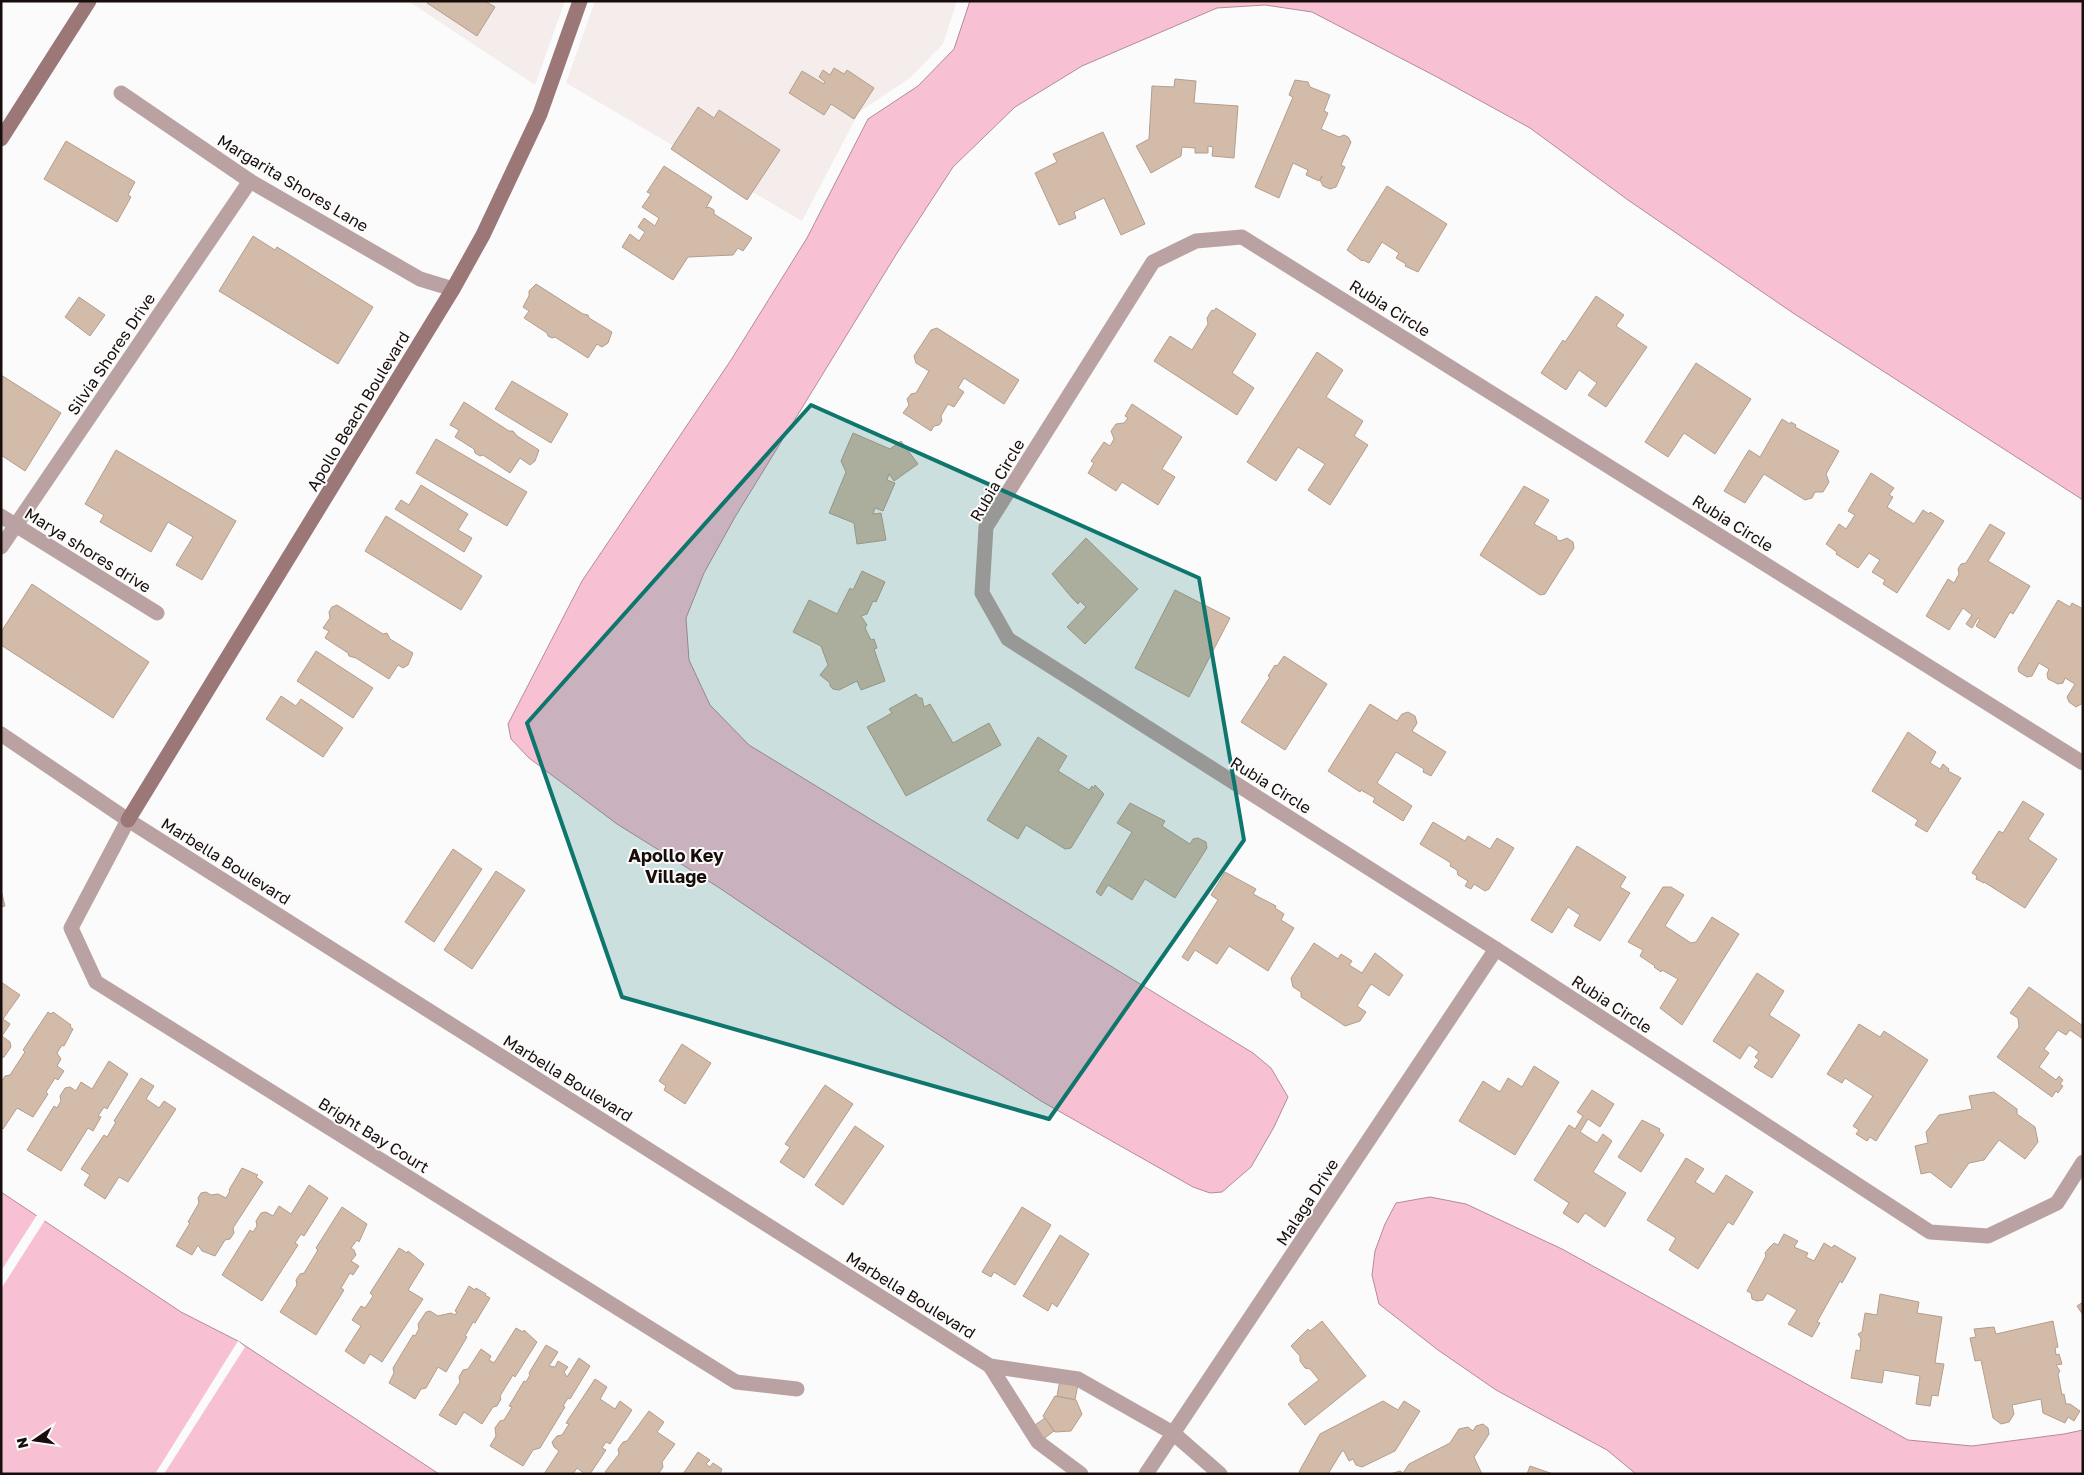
<svg xmlns="http://www.w3.org/2000/svg" width="2084" height="1475" font-family="'Golos Text',sans-serif">
  <rect width="100%" height="100%" fill="#fbfbfb"/>
  <g fill="#f5edeb">
    <polygon points="408,1 565,1 535,85"/>
    <polygon points="595,1 957,1 943,44 910,78 859,112 802,221 566,83"/>
  </g>
  <g fill="#f8c1d3" stroke="#b48b97">
    <polygon points="970,1 2083,1 2083,500 1793,313 1628,200 1530,128 1437,77 1312,12 1265,5 1217,8 1082,66 1015,107 953,167 897,253 735,517 704,573 686,618 689,660 710,705 749,745 1253,1053 1271,1068 1288,1097 1274,1127 1251,1167 1222,1192 1210,1193 1193,1187 1041,1101 893,1005 718,887 617,824 529,758 511,739 508,724 582,581 731,360 807,238 868,119 918,86 954,49"/>
    <polygon points="1,1192 181,1312 238,1341 439,1474 1,1474"/>
    <polygon points="1430,1197 1466,1204 1562,1249 1908,1440 1972,1446 2064,1434 2083,1430 2083,1474 1636,1474 1607,1450 1496,1390 1438,1350 1379,1304 1372,1275 1375,1251 1385,1224 1396,1203"/>
  </g>
  <g fill="#fbfbfb">
    <polygon points="37,1215 45,1220 1,1289 1,1271"/>
    <polygon points="238,1341 245,1347 164,1474 155,1474"/>
  </g>
  <g fill="#d3bba9" stroke="#b49d8c">
    <polygon points="428,1 485,1 495,7 477,36 427,3"/>
    <polygon points="834,68 844,74 847,70 874,88 854,119 831,104 824,115 789,93 802,71 824,84 825,82 819,77 823,70 830,75"/>
    <polygon points="1175,79 1196,81 1194,103 1238,106 1234,158 1212,156 1213,147 1208,146 1208,153 1195,153 1195,148 1182,147 1181,156 1151,173 1136,146 1149,139 1152,86 1174,87"/>
    <polygon points="1295,80 1308,82 1310,87 1330,95 1324,111 1328,113 1321,129 1339,137 1344,135 1348,137 1351,142 1341,165 1345,167 1336,187 1330,189 1323,186 1320,180 1322,176 1319,181 1306,175 1308,170 1293,163 1279,198 1255,187 1293,97 1289,95"/>
    <polygon points="698,107 714,118 719,110 780,150 747,200 671,149"/>
    <polygon points="1103,132 1145,224 1121,235 1104,198 1074,212 1076,218 1059,225 1035,173 1057,162 1053,154"/>
    <polygon points="66,141 135,182 128,195 131,197 117,222 44,179"/>
    <polygon points="664,166 712,197 706,208 709,207 714,210 714,214 752,238 743,251 738,248 733,255 688,257 673,280 622,247 630,234 639,241 645,232 638,227 644,218 655,226 659,218 642,207 651,194 647,192"/>
    <polygon points="1387,186 1447,224 1418,272 1405,266 1406,264 1396,258 1399,253 1382,242 1369,263 1363,260 1362,261 1347,250"/>
    <polygon points="253,236 275,250 277,247 373,307 338,364 219,291"/>
    <polygon points="536,284 583,314 588,315 589,318 612,332 608,343 602,347 597,344 588,358 555,337 552,338 548,336 547,333 524,318 529,311 523,307 529,296 529,291"/>
    <polygon points="1596,296 1624,315 1616,326 1647,347 1606,407 1588,395 1597,383 1579,370 1566,390 1541,373 1563,340 1565,342"/>
    <polygon points="79,297 105,315 90,336 65,317"/>
    <polygon points="1216,308 1256,334 1232,373 1254,388 1237,415 1154,361 1170,336 1192,350 1208,324 1207,318 1212,310 1214,311"/>
    <polygon points="937,328 1019,380 1004,404 964,378 958,388 964,392 954,407 948,404 941,416 942,421 939,425 934,426 931,431 903,413 909,405 907,399 911,394 916,393 929,371 916,363 914,356 931,330"/>
    <polygon points="1317,352 1343,370 1326,397 1363,421 1354,436 1368,445 1330,505 1308,490 1325,464 1298,447 1276,481 1247,462"/>
    <polygon points="1696,363 1751,399 1715,454 1684,433 1668,457 1645,442"/>
    <polygon points="1,375 61,413 25,471 1,455"/>
    <polygon points="512,381 568,414 551,443 495,409"/>
    <polygon points="464,402 509,431 513,431 517,436 539,450 535,461 530,465 520,458 510,473 483,455 480,456 475,453 474,449 455,437 459,430 450,425"/>
    <polygon points="1132,404 1182,437 1162,469 1175,477 1158,505 1122,482 1116,491 1088,473 1094,463 1091,461 1104,442 1110,446 1114,439 1111,431 1116,424 1124,423 1128,418 1125,416"/>
    <polygon points="1782,419 1790,424 1791,422 1796,425 1795,427 1839,451 1826,474 1829,482 1823,492 1815,492 1812,498 1805,500 1764,474 1745,503 1724,491 1749,450 1760,457"/>
    <polygon points="853,433 890,449 901,441 918,464 894,481 889,474 887,480 895,483 883,511 875,508 873,514 881,513 886,540 857,544 854,523 829,513 846,472 841,461"/>
    <polygon points="436,439 527,492 507,526 416,473"/>
    <polygon points="116,450 236,521 202,580 176,565 193,537 168,522 151,552 100,522 104,515 85,504"/>
    <polygon points="1871,473 1894,488 1889,495 1893,497 1887,507 1914,524 1923,510 1929,514 1930,512 1944,521 1897,593 1883,584 1885,580 1872,572 1880,560 1869,553 1858,568 1836,554 1837,552 1826,544 1839,524 1846,529 1855,515 1848,511"/>
    <polygon points="421,485 468,514 458,530 472,538 464,552 395,509 401,500 409,505"/>
    <polygon points="1524,486 1549,500 1534,524 1557,537 1556,539 1560,541 1567,538 1573,542 1574,548 1545,594 1540,595 1480,555"/>
    <polygon points="386,516 482,576 461,610 365,551"/>
    <polygon points="1990,524 2005,533 1988,561 2030,586 2013,614 2010,612 1995,638 1976,626 1980,619 1978,618 1972,628 1966,624 1972,615 1963,608 1949,630 1926,616 1948,579 1954,583 1959,574 1958,569 1961,564 1966,563"/>
    <polygon points="1086,538 1138,589 1085,644 1067,627 1086,607 1080,601 1078,604 1072,598 1052,574"/>
    <polygon points="862,571 885,582 876,602 873,601 867,614 861,616 867,625 865,628 871,640 874,639 877,648 874,649 885,681 861,690 857,681 839,690 833,689 830,686 830,683 820,675 828,665 821,646 793,632 809,600 837,614 850,588 853,590"/>
    <polygon points="32,584 149,662 113,718 1,645 1,632"/>
    <polygon points="1175,590 1230,618 1189,697 1135,668"/>
    <polygon points="2058,600 2070,607 2072,603 2083,609 2083,703 2076,707 2069,702 2067,697 2075,684 2065,678 2063,683 2058,684 2048,679 2047,674 2049,669 2039,663 2032,676 2027,677 2019,672 2018,668"/>
    <polygon points="337,605 383,634 387,633 390,639 413,653 408,665 403,668 398,665 389,679 356,658 349,656 348,653 325,638 329,631 323,628 330,618 329,612 332,607"/>
    <polygon points="316,651 373,688 353,718 297,681"/>
    <polygon points="1284,656 1327,684 1285,750 1241,722 1270,677 1268,676 1275,665 1277,666"/>
    <polygon points="916,694 919,698 922,698 924,707 930,704 953,743 989,723 1001,745 906,796 867,727 892,713 889,709"/>
    <polygon points="281,696 296,706 301,699 343,728 323,757 266,719"/>
    <polygon points="1370,704 1397,721 1402,714 1408,712 1415,716 1417,723 1412,731 1446,752 1431,776 1423,772 1424,769 1396,752 1377,783 1412,806 1403,821 1373,802 1375,798 1361,790 1360,792 1328,771"/>
    <polygon points="1908,732 1936,752 1930,763 1940,769 1943,764 1949,769 1948,771 1961,778 1927,832 1915,825 1918,820 1872,791"/>
    <polygon points="1038,737 1067,756 1058,771 1089,790 1092,786 1094,788 1095,785 1104,794 1071,848 1065,849 1026,825 1018,839 987,820"/>
    <polygon points="2023,801 2044,814 2028,839 2057,859 2025,908 1984,882 1984,883 1976,879 1977,876 1972,873 1999,831 2003,833"/>
    <polygon points="1130,803 1165,821 1162,826 1190,844 1193,839 1198,838 1206,842 1207,848 1175,898 1145,879 1132,900 1108,885 1101,896 1096,892 1132,832 1117,823"/>
    <polygon points="1433,822 1465,841 1468,836 1490,849 1497,838 1514,848 1489,889 1485,891 1474,884 1471,889 1465,886 1468,881 1458,875 1457,870 1450,866 1451,863 1420,844"/>
    <polygon points="1577,846 1626,877 1620,887 1630,893 1600,941 1574,926 1580,915 1568,907 1552,933 1531,920"/>
    <polygon points="453,849 482,869 434,942 405,922"/>
    <polygon points="496,871 525,890 472,969 444,950"/>
    <polygon points="1225,872 1256,889 1253,894 1276,906 1275,908 1284,914 1281,920 1294,928 1268,971 1229,946 1217,964 1195,950 1188,961 1182,957 1218,900 1211,895"/>
    <polygon points="1663,887 1671,887 1684,895 1665,926 1691,943 1696,942 1712,917 1739,934 1682,1025 1660,1008 1678,979 1662,970 1661,972 1654,967 1655,966 1640,956 1643,950 1628,942"/>
    <polygon points="1,890 5,906 1,907"/>
    <polygon points="1314,943 1338,959 1341,954 1352,961 1349,965 1362,973 1375,953 1403,975 1389,996 1371,984 1357,1006 1366,1012 1360,1021 1345,1026 1301,997 1301,992 1293,987 1291,978"/>
    <polygon points="1757,973 1784,991 1769,1015 1800,1035 1772,1078 1754,1067 1759,1060 1755,1057 1759,1052 1749,1045 1740,1059 1713,1041"/>
    <polygon points="1,982 20,995 3,1019 10,1024 2,1036 10,1042 11,1047 4,1057 1,1058"/>
    <polygon points="2029,987 2083,1026 2083,1039 2070,1030 2066,1035 2058,1030 2044,1049 2049,1053 2039,1067 2056,1080 2059,1076 2063,1080 2060,1084 2063,1086 2058,1093 2056,1091 2052,1097 1997,1057 2019,1027 2018,1018 2010,1013"/>
    <polygon points="48,1012 51,1014 53,1012 71,1025 70,1027 73,1029 64,1046 62,1045 57,1053 61,1059 57,1066 64,1071 58,1080 55,1078 46,1092 48,1094 33,1117 17,1108 3,1129 1,1127 1,1082 5,1076 10,1075 25,1052 23,1050"/>
    <polygon points="1859,1024 1880,1037 1884,1031 1928,1060 1876,1141 1870,1137 1867,1141 1856,1134 1859,1130 1853,1126 1873,1096 1845,1078 1842,1083 1827,1074"/>
    <polygon points="682,1044 711,1063 685,1104 664,1090 666,1086 659,1081"/>
    <polygon points="109,1061 128,1074 107,1109 104,1107 98,1116 101,1117 93,1131 88,1128 61,1171 27,1150 54,1106 57,1108 61,1101 60,1096 65,1088 70,1087 76,1091 81,1082 92,1089"/>
    <polygon points="1534,1066 1559,1082 1515,1155 1459,1121 1483,1081 1500,1092 1508,1078 1522,1087"/>
    <polygon points="141,1078 154,1086 146,1099 159,1108 164,1101 176,1109 128,1182 119,1177 105,1199 84,1185 90,1175 81,1169 104,1135 107,1137 116,1122 114,1121"/>
    <polygon points="825,1085 853,1104 804,1178 780,1162 790,1147 785,1144"/>
    <polygon points="1592,1090 1614,1104 1600,1127 1588,1119 1580,1132 1597,1143 1603,1134 1612,1141 1593,1172 1626,1193 1605,1227 1585,1213 1578,1223 1563,1213 1569,1203 1534,1180 1569,1125 1575,1129 1583,1116 1577,1112"/>
    <polygon points="1994,1092 2017,1109 2017,1114 2035,1127 2038,1142 2025,1159 1999,1140 1984,1160 1969,1163 1951,1188 1930,1172 1921,1174 1915,1146 1928,1143 1926,1132 1939,1115 1972,1109 1969,1096"/>
    <polygon points="1642,1120 1660,1129 1659,1131 1664,1135 1641,1172 1618,1157"/>
    <polygon points="855,1126 884,1146 843,1205 815,1185"/>
    <polygon points="1686,1158 1704,1169 1695,1182 1714,1194 1726,1175 1753,1192 1733,1225 1728,1222 1698,1269 1669,1250 1676,1238 1647,1220"/>
    <polygon points="242,1168 258,1175 256,1177 263,1182 233,1228 234,1233 230,1239 225,1240 215,1256 202,1251 198,1245 192,1255 176,1246 190,1223 188,1222 199,1203 198,1198 201,1193 206,1192 211,1195 218,1194 226,1198 230,1191 229,1190"/>
    <polygon points="309,1185 328,1198 304,1236 301,1234 295,1243 298,1245 262,1301 222,1275 250,1230 253,1232 257,1226 256,1221 261,1213 266,1212 273,1216 279,1206 291,1214"/>
    <polygon points="342,1207 367,1224 359,1242 357,1240 351,1248 354,1250 356,1255 351,1261 359,1266 353,1275 350,1273 341,1288 344,1290 316,1335 280,1312 297,1285 296,1280 300,1274 304,1273 318,1250 316,1248"/>
    <polygon points="1022,1207 1051,1225 1015,1285 994,1272 991,1277 982,1272"/>
    <polygon points="1784,1234 1798,1241 1794,1247 1808,1253 1806,1257 1814,1261 1824,1243 1832,1248 1834,1245 1856,1258 1842,1283 1840,1281 1817,1322 1820,1323 1812,1337 1788,1324 1797,1310 1767,1293 1763,1300 1757,1301 1752,1299 1751,1293 1747,1291 1766,1256 1765,1253 1768,1249 1774,1243 1778,1245"/>
    <polygon points="1060,1235 1089,1254 1057,1307 1052,1303 1048,1311 1023,1296"/>
    <polygon points="399,1248 407,1253 408,1251 424,1264 408,1290 423,1299 382,1362 370,1354 364,1364 345,1351 361,1326 352,1320 361,1306 365,1308 373,1296 370,1293"/>
    <polygon points="469,1286 475,1290 476,1288 486,1294 485,1295 490,1298 475,1323 473,1322 465,1336 467,1337 446,1372 438,1367 426,1388 421,1389 415,1399 389,1383 394,1373 393,1368 413,1335 415,1336 419,1329 418,1324 426,1312 430,1311 438,1316 451,1313 455,1315 457,1312 455,1311"/>
    <polygon points="1880,1294 1919,1302 1917,1313 1942,1317 1935,1363 1944,1364 1938,1396 1932,1395 1930,1406 1916,1404 1920,1376 1884,1370 1882,1383 1851,1378 1856,1350 1860,1351 1861,1339 1858,1334 1862,1332 1865,1313 1877,1315"/>
    <polygon points="2083,1302 2083,1315 2077,1306"/>
    <polygon points="1322,1321 1366,1376 1305,1425 1288,1404 1319,1380 1310,1369 1305,1368 1300,1361 1300,1356 1291,1346 1308,1329 1310,1331"/>
    <polygon points="2053,1321 2058,1347 2055,1348 2056,1355 2059,1354 2062,1364 2056,1365 2060,1371 2058,1374 2062,1395 2064,1394 2066,1404 2070,1404 2080,1411 2074,1421 2068,1417 2065,1423 2043,1413 2041,1399 2012,1405 2014,1414 2009,1422 2001,1424 1993,1418 1981,1360 1975,1361 1970,1338 1976,1337 1974,1329 1994,1327 1996,1334"/>
    <polygon points="516,1328 523,1332 524,1330 537,1342 515,1377 513,1375 500,1396 501,1399 497,1406 493,1407 482,1424 464,1412 456,1425 439,1415 460,1382 459,1377 463,1370 468,1369 481,1349 491,1356 489,1360 494,1363"/>
    <polygon points="546,1345 558,1352 549,1366 555,1367 558,1361 568,1367 564,1372 567,1377 579,1358 590,1366 570,1399 568,1398 563,1406 565,1407 540,1448 533,1450 523,1466 490,1446 496,1436 495,1428 500,1421 504,1420 512,1407 509,1406 524,1381 526,1382 530,1375 529,1373"/>
    <polygon points="595,1379 607,1387 600,1399 615,1409 620,1401 632,1410 610,1444 606,1442 602,1448 606,1450 590,1474 585,1474 577,1468 573,1474 544,1474 559,1451 554,1447 552,1442 557,1436 562,1435 569,1424 566,1423"/>
    <polygon points="1060,1380 1078,1384 1075,1400 1057,1396"/>
    <polygon points="1055,1396 1076,1400 1082,1414 1071,1431 1055,1432 1043,1416"/>
    <polygon points="1383,1401 1398,1410 1404,1401 1420,1411 1395,1451 1362,1467 1356,1465 1353,1459 1349,1461 1344,1451 1342,1451 1328,1474 1302,1474 1299,1472 1320,1434"/>
    <polygon points="649,1411 664,1422 657,1432 675,1444 662,1462 663,1467 659,1473 654,1474 608,1474 605,1472 619,1454 618,1449 623,1442 627,1441"/>
    <polygon points="1045,1418 1054,1431 1042,1440 1032,1427"/>
    <polygon points="1483,1424 1488,1428 1489,1434 1474,1457 1482,1474 1390,1474 1400,1471 1403,1473 1409,1464 1450,1443 1459,1429 1468,1427 1473,1431 1476,1426"/>
    <polygon points="698,1452 710,1460 706,1464 710,1467 713,1463 722,1469 720,1474 683,1474"/>
    <polygon points="1530,1466 1553,1474 1527,1474"/>
  </g>
  <g fill="none" stroke-linecap="round" stroke-linejoin="round">
    <g stroke="#bba2a2" stroke-width="15">
      <polyline points="121,93 250,181 420,279 453,289"/>
      <polyline points="1,516 157,613"/>
      <polyline points="1,547 250,181"/>
      <polyline points="2083,763 1242,237 1196,241 1153,262 986,527 982,593 1008,639 1496,949 1930,1232 1988,1236 2057,1203 2083,1162"/>
      <polyline points="990,1366 1038,1442 1081,1474"/>
      <polyline points="797,1389 736,1382 96,982 71,928 128,820 990,1366 1078,1379 1173,1433 1220,1474"/>
      <polyline points="1146,1474 1496,949"/>
    </g>
    <polyline stroke="#bba2a2" stroke-width="15" points="1,734 128,820"/>
    <g stroke="#9b7777" stroke-width="15">
      <polyline points="1,139 89,1"/>
      <polyline points="128,820 453,289 483,235 540,114 580,1"/>
    </g>
  </g>
  <path fill="#0f766e" fill-opacity="0.2" stroke="#0f766e" stroke-width="4" stroke-linejoin="round" d="M811,405L1199,578L1244,840L1049,1119L622,997L527,723Z"/>
  <g text-anchor="middle" stroke-width="4" stroke-linejoin="round" paint-order="stroke">
    <g font-size="16" fill="#170d0a" stroke="#fbfbfb">
      <text transform="translate(293 183) rotate(31)" y="6">Margarita Shores Lane</text>
      <text transform="translate(1390 308) rotate(32)" y="6">Rubia Circle</text>
      <text transform="translate(111 354) rotate(-56)" y="6">Silvia Shores Drive</text>
      <text transform="translate(358 411) rotate(-59)" y="6">Apollo Beach Boulevard</text>
      <text transform="translate(997 480) rotate(-60)" y="6">Rubia Circle</text>
      <text transform="translate(1733 523) rotate(32)" y="6">Rubia Circle</text>
      <text transform="translate(88 550) rotate(32)" y="6">Marya shores drive</text>
      <text transform="translate(1271 785) rotate(32)" y="6">Rubia Circle</text>
      <text transform="translate(226 861) rotate(32)" y="6">Marbella Boulevard</text>
      <text transform="translate(1612 1004) rotate(33)" y="6">Rubia Circle</text>
      <text transform="translate(568 1078) rotate(32)" y="6">Marbella Boulevard</text>
      <text transform="translate(374 1135) rotate(32)" y="6">Bright Bay Court</text>
      <text transform="translate(1307 1202) rotate(-57)" y="6">Malaga Drive</text>
      <text transform="translate(911 1295) rotate(32)" y="6">Marbella Boulevard</text>
    </g>
    <g font-size="18" font-weight="bold" fill="#170d0a" stroke="#fbfbfb">
      <text x="676" y="862">Apollo Key<tspan x="676" dy="21">Village</tspan></text>
    </g>
  </g>
  <rect width="2084" height="1475" fill="none" stroke="#170d0a" stroke-width="5"/>
  <g transform="translate(35 1440) rotate(257)" stroke="#fbfbfb" stroke-width="4" paint-order="stroke">
  <path d="M0-4L9 19L0 12L-9 19Z" fill="#170d0a"/>
  <text y="-8" font-size="14" font-weight="bold" text-anchor="middle" fill="#170d0a">N</text>
  </g>
</svg>
